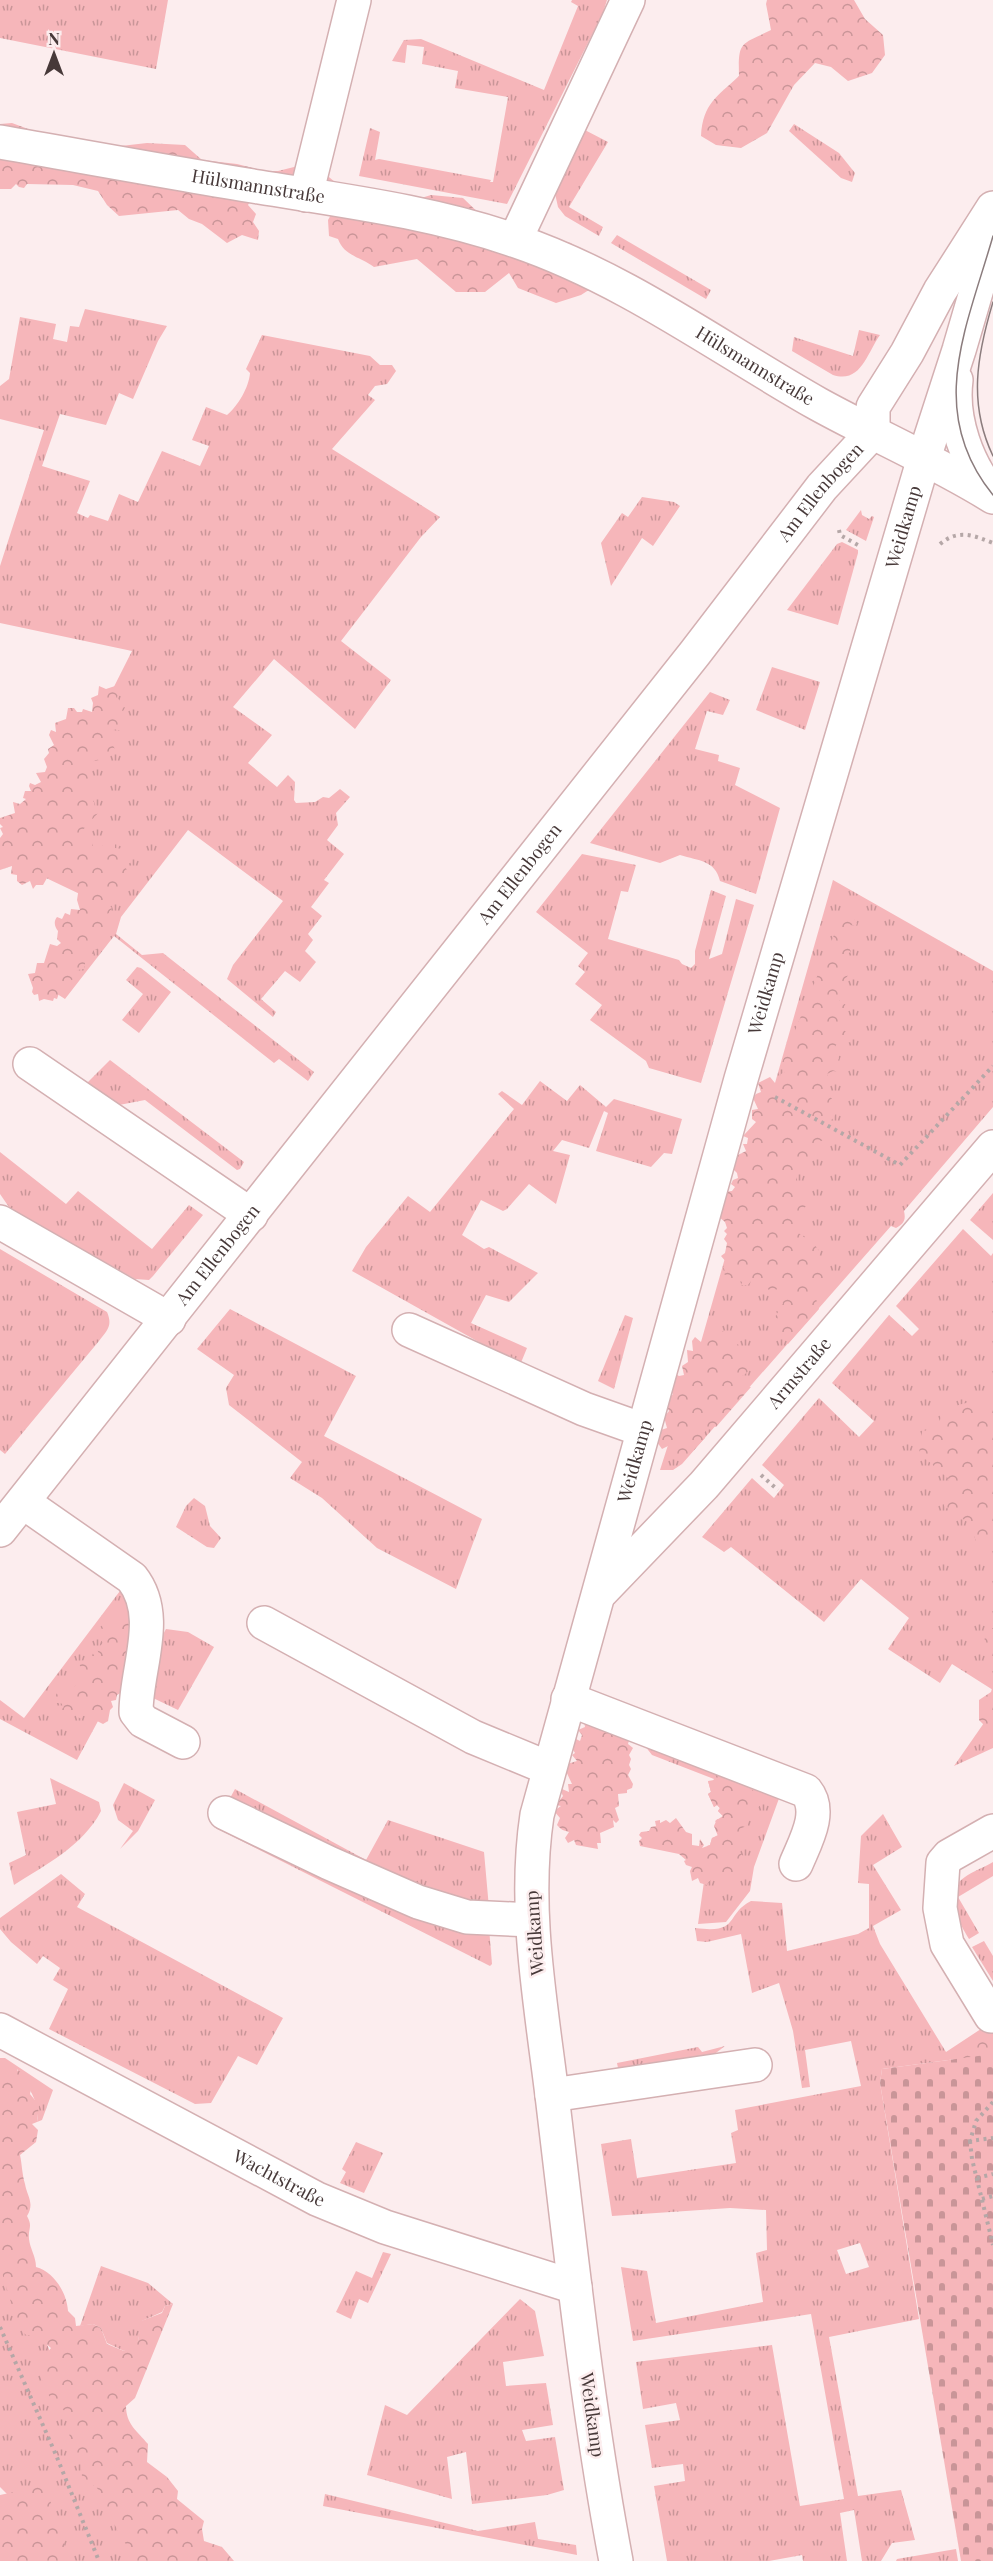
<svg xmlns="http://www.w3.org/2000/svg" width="993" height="2561" font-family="'Playfair Display',serif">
  <defs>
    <pattern id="grass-tufts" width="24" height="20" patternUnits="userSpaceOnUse" patternTransform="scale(1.5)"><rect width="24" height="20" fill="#f6b6ba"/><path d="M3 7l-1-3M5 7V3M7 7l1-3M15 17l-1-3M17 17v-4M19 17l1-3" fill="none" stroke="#c99598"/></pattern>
    <pattern id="forest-crowns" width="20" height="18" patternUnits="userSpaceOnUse" patternTransform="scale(1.5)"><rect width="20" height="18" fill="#f6b6ba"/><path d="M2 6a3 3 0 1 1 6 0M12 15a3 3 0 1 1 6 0" fill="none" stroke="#c99598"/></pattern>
    <pattern id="cemetery-stones" width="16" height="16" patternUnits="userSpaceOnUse" patternTransform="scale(1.5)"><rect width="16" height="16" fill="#f6b6ba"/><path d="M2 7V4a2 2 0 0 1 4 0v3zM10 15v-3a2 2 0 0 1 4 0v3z" fill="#c99598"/></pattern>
  </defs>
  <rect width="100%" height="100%" fill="#fcedee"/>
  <g fill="url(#grass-tufts)" fill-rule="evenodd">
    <polygon points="0,0 168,0 156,69 0,38"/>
    <polygon points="572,0 607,0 603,13 507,204 359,176 370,128 380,132 375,160 379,159 491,180 490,182 493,182 508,97 455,88 458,71 422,64 424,47 407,45 405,63 392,61 404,40 421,39 544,90 578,6 571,2"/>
    <polygon points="794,124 839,153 855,173 852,182 841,178 789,131"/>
    <polygon points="581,128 608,142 569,207 603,227 599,236 565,216 558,207 554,189"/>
    <polygon points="617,235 711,290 706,299 611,243"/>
    <path d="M85,309L167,326L158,341L133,399L119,393L106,425L60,414L42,466L90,481L77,513L88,518L90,515L108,521L119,494L138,502L162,451L200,466L209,446L192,440L206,407L227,415C238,406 249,387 250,373L246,369L262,335L370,356L380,365H392L396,371L387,384L375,386L368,395L375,400L332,449L440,517L421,537L341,641L391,680L355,729L274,659L233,707L272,735L248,763L277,787L288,775L295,782L294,800L296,803L315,802L323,797L329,798L340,789L350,797L336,813L338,825L327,840L344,854L324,880L329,883L311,907L322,916L308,934L313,940L305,951L316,962L300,982L285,971L261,999L276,1012L273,1017L227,979L233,965L283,901L188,830L121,917L116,934L142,955L163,953L314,1072L308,1081L279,1059L274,1063L114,936L65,999L51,990L105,906L23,867L132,651L0,623V566L44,430L0,419V386L9,379L20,317L56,324L53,339L67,342L70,326L79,327Z"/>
    <path d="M859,330L880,335C867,353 861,384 833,375L792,351L794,337L853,356Z"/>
    <polygon points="642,497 674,502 680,506 653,546 642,538 611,586 601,543 622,513 628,517"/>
    <polygon points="861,510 862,515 869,519 872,516 874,517 866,541 846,530"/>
    <polygon points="842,542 858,550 858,553 838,625 787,610 837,544"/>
    <polygon points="772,667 820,682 805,730 756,710"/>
    <path d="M710,692L730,700L723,715L707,711L695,749L719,755L718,761L740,768L735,785L780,808L756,894L720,881C715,860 699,861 680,855L660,863L590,843Z"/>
    <polygon points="582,854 636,865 628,892 621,891 608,939 679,960 682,964 691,968 695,964 695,951 711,890 726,896 709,959 722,954 736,899 754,905 701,1083 649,1068 646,1061 590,1020 602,1005 575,984 585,972 578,966 588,953 536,912"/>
    <path d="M833,880L993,971V1107L904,1211C906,1220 904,1224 896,1228L891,1226L682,1464L673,1470H660L701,1342Z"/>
    <polygon points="137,967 141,968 171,992 139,1033 122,1020 143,994 126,980"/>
    <polygon points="110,1060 244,1162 240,1169 237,1170 145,1100 119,1105 87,1083"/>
    <polygon points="540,1081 567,1101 580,1085 606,1107 614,1099 682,1119 672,1154 664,1153 651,1167 596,1151 608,1113 604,1111 589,1148 562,1140 553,1151 570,1155 556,1204 529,1184 507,1209 503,1211 481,1200 462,1235 484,1249 489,1247 538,1273 509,1302 486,1295 471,1323 527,1348 520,1365 352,1271 366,1247 408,1196 430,1212 514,1109 498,1094 502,1091 522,1105"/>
    <polygon points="0,1152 66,1204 78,1191 152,1249 189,1205 203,1215 153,1276 149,1280 135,1279 11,1210 0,1194"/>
    <polygon points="993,1193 993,1240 970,1220"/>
    <polygon points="963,1229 991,1256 993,1253 993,1690 952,1664 940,1683 888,1649 909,1618 861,1579 824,1622 731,1547 724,1552 702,1537 752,1478 774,1498 784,1485 762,1465 819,1398 859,1437 874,1421 832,1383 889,1315 912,1336 919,1329 896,1306"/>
    <path d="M0,1249L107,1312C113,1326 107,1330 99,1341L5,1454L0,1450Z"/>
    <polygon points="230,1309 356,1376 324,1436 482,1519 456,1589 377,1548 322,1498 290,1478 302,1462 229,1405 226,1388 234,1375 197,1349"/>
    <polygon points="625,1315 633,1318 614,1389 598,1381"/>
    <polygon points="194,1498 205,1506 210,1526 221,1538 214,1548 207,1547 176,1527 186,1506"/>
    <polygon points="123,1587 130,1599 132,1658 77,1760 0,1719 0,1700 24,1718"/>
    <polygon points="166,1629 188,1632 214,1647 178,1710 153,1698 155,1649"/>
    <polygon points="993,1710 993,1748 954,1766"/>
    <polygon points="645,1746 781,1793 754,1867 750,1891 726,1922 698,1924 707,1860 707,1846 710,1845 712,1838 718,1836 714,1826 717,1819 721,1820 723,1816 718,1811 720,1808 717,1805 714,1807 708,1794 711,1792 708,1781 712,1782 714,1779 652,1755"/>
    <path d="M50,1778L99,1802L101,1811C83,1846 45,1865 14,1885L9,1863L26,1855L17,1812L56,1804Z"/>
    <polygon points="124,1783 155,1800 138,1831 120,1849 133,1831 118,1820 113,1805"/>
    <polygon points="235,1789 366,1860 388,1820 484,1852 489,1908 378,1874 229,1800"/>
    <path d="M883,1814L902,1847L873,1865L901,1910L873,1926L880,1944L946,2052L993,2021V2054L882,2069L880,2083L919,2319L829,2337L858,2496L901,2490L915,2540L892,2543L881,2561H862L854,2510L840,2513L847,2561H803L802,2555L769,2561H667L654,2486L685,2481L683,2464L652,2468L645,2425L680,2420L676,2403L643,2409L636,2362L772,2345L800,2506L844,2499L811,2314L633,2341L621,2267L647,2271L656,2323L763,2302L756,2253L767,2250L766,2210L730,2208L612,2216L601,2144L631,2139L637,2178L736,2163L731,2133L738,2130L735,2110L861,2086L851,2041L805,2050L810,2087L802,2088L793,2031L779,1983L752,1993L741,1934L707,1942L697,1941L695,1928C741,1934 724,1915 751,1901L782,1903L787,1951L858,1934L869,1928V1884L858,1883L861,1836ZM860,2243L869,2267L846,2274L837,2250Z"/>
    <polygon points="219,1818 489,1928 492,1964 490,1966 214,1827"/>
    <path d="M993,1862V1876L958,1897L979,1933L969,1939C960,1924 944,1897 960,1881C968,1873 983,1868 993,1862Z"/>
    <polygon points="61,1874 85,1894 77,1907 283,2018 257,2065 238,2056 211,2103 195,2104 49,2029 68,1989 53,1980 60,1968 43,1956 37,1964 11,1942 0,1929 0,1918"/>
    <polygon points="984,1941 993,1956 993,1981 972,1947"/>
    <polygon points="725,2046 700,2065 620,2078 617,2063 698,2047 702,2052"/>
    <path d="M0,2058H5L53,2090L42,2120L37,2122C41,2101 27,2087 17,2069L13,2261L62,2381L189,2561H46L17,2504L0,2487Z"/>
    <polygon points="356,2142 383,2153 364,2193 340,2183 346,2172 342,2169"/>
    <polygon points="383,2252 391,2254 368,2303 359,2299 351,2319 336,2312 356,2271 372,2278"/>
    <polygon points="101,2266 148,2283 173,2304 165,2306 162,2312 142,2321 138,2341 124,2351 107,2343 101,2328 93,2324 80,2326"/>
    <polygon points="520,2299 535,2311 544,2356 503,2362 506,2386 546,2383 553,2425 522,2430 526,2441 555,2437 564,2490 547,2495 472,2504 466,2452 447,2457 452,2499 367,2475 385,2405 407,2415"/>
    <polygon points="325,2494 478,2531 535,2522 538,2539 576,2545 577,2555 323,2506"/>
    <polygon points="956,2549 958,2561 896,2561 897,2559"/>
  </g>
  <g fill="url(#forest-crowns)">
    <path d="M767,0H854L865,19L883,35L885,55L872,73L848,81L831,67L815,63L794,85L767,133L741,148L716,145L701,136C703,103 717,97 739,76C738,40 741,45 771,30L766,4Z"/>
    <path d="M12,123L44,135L112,147L147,143L185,145L202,160L237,164L265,171H278L306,164L316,166L336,183L418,199L431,195L463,198L488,222L523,219L550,238L571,243L592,265L595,286L581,295L556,303L518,288L509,273L485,292H456L417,259L374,267C361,257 344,256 338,239L329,236L328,220L332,213L250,201L248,205L256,214L253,222L259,231L258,240L242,235L227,243L202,224L189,219L178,210L119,216L107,205L98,191L73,185L27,184L24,188L19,187L16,184L11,189H0V124Z"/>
    <path d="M99,686L106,689L115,686L122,691L117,697L125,708L123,711L129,717L128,722L124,724L126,728L122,731L113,729L116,742H111L115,749L109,753V755L106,757L99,753V760L89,762L93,768L91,773L87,776L91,778L86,784L89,788L85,794L94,802L95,807L92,809L98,813L81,832L85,834L82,836L85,841L91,836L93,847L100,849L105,843L115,844V848L124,849L125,852L123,855L132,858V862L124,866L132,876L131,888L127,890L123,887L115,901L111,902L106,898V902L112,908L109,913L105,916L109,928L103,933V942H99L98,950L94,949L93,959L90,960L86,958L84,969L77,970L76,978L69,981L72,985L70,989L60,990L57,999L54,998L53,1001L44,999L39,1001L38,994L34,995L32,992L33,988L28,974L35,973L37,963H44L50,944L57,946L61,943L57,939L58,931C55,927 53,922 57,917L62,919L65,913L70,915L71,909L80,910L77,900L79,887L70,885L68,876L64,875L62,880L57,874L47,878L43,885H36L33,889L30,881L22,885L17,881V875L11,874L12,866L0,870V838L3,834L0,828L3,827L0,824V818L15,813L13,802L20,804L26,799L23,798L25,791H31L29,786L30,783L35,785L41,782L36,773L45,772L47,767L44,759L49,753L48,749L54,745L49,735L51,730L56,732L55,723L66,719L68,708H74L77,712H82L83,709L92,712L93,703L91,698L98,695Z"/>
    <polygon points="847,903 854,911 853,917 857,924 855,926 851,925 851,930 845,934 847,939 851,941 848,944 851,952 846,954 853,961 846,970 850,973 841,984 847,992 839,1001 841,1005 845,1004 849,1014 844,1016 848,1022 844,1025 844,1030 848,1034 851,1042 836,1045 834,1050 839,1058 837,1063 841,1072 833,1071 827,1074 829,1079 824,1080 828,1085 825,1091 833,1100 829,1106 836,1113 832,1120 826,1116 818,1120 818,1124 823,1126 824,1132 827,1135 825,1140 809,1144 809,1162 805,1171 798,1173 796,1180 798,1191 807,1197 807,1204 804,1209 805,1218 797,1232 815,1245 819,1251 819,1259 830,1276 828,1284 814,1292 819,1309 788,1344 787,1340 783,1339 786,1334 777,1332 776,1328 781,1321 775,1317 778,1312 775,1308 783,1304 778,1294 779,1288 772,1292 765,1287 762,1290 760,1284 756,1284 752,1280 748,1285 741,1285 742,1282 738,1280 727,1283 725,1280 727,1278 723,1272 725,1271 723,1267 727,1263 721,1256 725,1253 727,1243 724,1239 727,1234 724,1231 727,1228 725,1222 719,1217 724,1192 732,1191 735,1187 731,1184 733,1180 738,1178 737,1173 733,1169 738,1155 746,1151 743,1144 747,1144 748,1138 743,1136 756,1122 752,1119 752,1110 758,1109 753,1098 756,1094 761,1092 758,1083 770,1077 775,1083 779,1083 781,1074 785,1072 781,1065"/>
    <polygon points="721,1331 727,1333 727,1344 738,1344 740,1350 744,1351 741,1357 747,1361 745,1364 749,1371 741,1377 746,1382 746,1386 751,1387 716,1427 711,1425 704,1433 705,1438 686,1458 681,1459 679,1455 676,1457 673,1454 672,1450 668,1446 662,1449 657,1442 661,1430 667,1428 664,1417 669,1411 665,1403 673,1394 670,1391 674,1373 679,1376 684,1375 682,1366 688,1362 687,1350 693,1351 692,1341 695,1337 701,1342 706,1340 708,1332 714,1333 715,1336 720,1335"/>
    <path d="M993,1398V1542L976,1541L969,1523L944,1506L949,1479L919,1453L922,1432L939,1425L941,1415C957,1404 967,1400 985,1404Z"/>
    <polygon points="120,1614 132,1620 128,1654 125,1657 129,1661 123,1688 120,1687 122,1692 117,1695 116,1700 111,1701 113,1707 110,1710 108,1721 103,1724 93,1719 94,1717 91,1714 82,1716 81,1719 75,1715 73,1719 67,1714 64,1716 60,1710 64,1707 61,1703 55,1703 54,1699 57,1693 60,1693 61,1685 66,1685 66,1680 73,1687 78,1684 74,1682 75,1677 71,1674 76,1671 79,1672 82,1669 79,1664 81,1661 91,1659 91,1652 94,1655 99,1654 97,1649 103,1643 98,1636 103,1630 100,1627 105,1623 110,1626 112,1623 110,1620 118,1618"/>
    <polygon points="988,1628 993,1628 993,1668 988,1665 989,1658 980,1653 983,1645 980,1641 990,1636"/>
    <polygon points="993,1685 993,1734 979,1720 979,1700 991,1692"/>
    <path d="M584,1721L630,1737L628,1744L633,1748L629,1755L631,1759L629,1765L631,1769L628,1775L633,1784L632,1788L627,1790V1793L618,1794L619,1806L615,1808L619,1820L616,1823L613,1820L614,1827L600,1833L601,1843H597L598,1849L576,1845L574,1840L568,1843L565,1838L569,1832C562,1830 562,1830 557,1825L560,1818L554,1811L561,1806L556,1805L563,1796L561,1792L562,1789L569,1792L568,1784H572L565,1769L567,1764L577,1761L572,1755L575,1753L572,1748L576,1739L580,1741L582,1735L578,1730L585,1727Z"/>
    <polygon points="714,1775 727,1775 730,1780 738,1780 740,1783 751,1785 751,1789 756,1793 755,1798 761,1804 755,1811 751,1809 751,1818 748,1820 748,1825 740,1829 742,1836 733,1842 741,1848 740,1853 745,1858 745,1863 741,1865 743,1869 737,1876 736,1872 727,1879 724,1877 722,1881 712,1878 707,1885 700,1883 698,1878 692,1881 690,1871 692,1867 686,1865 684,1861 686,1860 679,1854 640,1846 639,1841 642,1838 639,1835 641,1832 649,1831 651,1827 656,1826 655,1821 660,1820 660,1823 666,1820 670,1823 676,1818 686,1832 692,1834 692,1845 699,1846 700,1839 704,1845 702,1848 710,1845 712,1838 718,1835 714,1826 717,1824 715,1821 723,1816 718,1811 720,1808 717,1805 714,1807 708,1794 711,1792 708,1781 714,1780"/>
    <polygon points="982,2029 984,2033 991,2032 993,2036 993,2060 954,2061 951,2054 957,2052 959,2045 966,2046 973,2038 978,2039 979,2032"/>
    <path d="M8,2069C20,2069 25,2074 32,2083L30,2094L39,2105L37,2122L32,2124L38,2130L36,2142L20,2155C22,2164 22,2174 25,2184C27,2196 35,2203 27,2216C33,2227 28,2228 29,2239C30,2249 36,2256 36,2267C54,2272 67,2293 68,2311L75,2318L76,2326L93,2324L101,2328L107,2344L124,2351L131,2342L138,2341L141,2321L162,2313L165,2306L173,2304L135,2398L126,2406C126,2424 137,2431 148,2444L147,2462L167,2477L178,2491L177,2499L204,2521L202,2529L204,2541L222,2547L234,2561H128V2548L109,2515L102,2495L97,2488L82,2477L81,2460L68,2441L72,2425L68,2414L50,2398L40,2375L39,2363L51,2348L36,2335H26L18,2326L0,2266V2074Z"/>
    <polygon points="47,2485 54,2517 63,2538 67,2561 0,2561 0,2495"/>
  </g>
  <polygon fill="url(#cemetery-stones)" points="993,2054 993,2561 961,2561 880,2083 882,2069"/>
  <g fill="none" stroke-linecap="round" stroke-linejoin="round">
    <defs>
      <g id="minor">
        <path id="s1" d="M0,142C86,157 173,173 259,187C345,201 433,212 516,241C625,278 719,348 818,404C876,436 937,462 993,497"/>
        <polyline points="306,195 354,0"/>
        <polyline points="515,240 628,0"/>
        <path d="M956,380C951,419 967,464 992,494"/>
        <polyline points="873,432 873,407 907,353 940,291 993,208"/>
        <polyline points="30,1064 251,1215"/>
        <polyline points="0,1222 169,1319"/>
        <polyline points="409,1330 584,1409 643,1430"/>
        <path d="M23,1502L132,1578C162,1616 136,1668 136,1712L143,1721L183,1742"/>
        <path id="s2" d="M0,1530L695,653L822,487L873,432"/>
        <path id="s3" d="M602,1591L704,1485L993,1147"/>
        <polyline points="264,1623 473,1737 548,1768"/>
        <path d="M568,1699L806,1791C823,1812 805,1842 796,1864"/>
        <polyline points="225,1813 329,1863 418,1902 467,1917 532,1920"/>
        <polyline points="991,2016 947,1944 940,1908 943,1863 949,1856 993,1831"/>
        <path id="s4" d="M0,2030L317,2199L385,2227L575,2287"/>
        <polyline points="552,2095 755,2065"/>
        <path id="s5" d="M616,2561C588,2413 572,2262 554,2112C543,2014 522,1914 537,1815L741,1079L924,458L959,350L993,234"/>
      </g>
    </defs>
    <use href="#minor" stroke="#d4b0b2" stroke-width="36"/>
    <g stroke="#b5a7a7" stroke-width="4" stroke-dasharray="3 4.5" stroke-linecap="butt">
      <polyline points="839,530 840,535 858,545"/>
      <path d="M940,544C958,529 973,535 993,543"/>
      <polyline points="775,1097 900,1165 993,1066"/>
      <polyline points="761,1475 778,1490"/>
      <polyline points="993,2102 976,2121 970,2141 993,2138"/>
      <polyline points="970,2141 972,2159 993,2245"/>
      <polyline points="977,2178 993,2174"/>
      <polyline points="982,2199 993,2196"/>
      <polyline points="0,2327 56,2455 99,2561"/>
    </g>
    <use href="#minor" stroke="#fff" stroke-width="33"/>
    <g stroke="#8b7c7d" stroke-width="1.5">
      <path d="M993,236C967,327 925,411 993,495"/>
      <path d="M993,302C977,355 968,404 993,456"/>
    </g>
  </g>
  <g text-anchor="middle" stroke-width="5" stroke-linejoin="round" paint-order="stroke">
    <g font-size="18" fill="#473939" stroke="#fcedee">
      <text dy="6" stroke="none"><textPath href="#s1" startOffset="262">Hülsmannstraße</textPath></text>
      <text dy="6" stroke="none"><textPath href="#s1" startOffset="796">Hülsmannstraße</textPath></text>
      <text dy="6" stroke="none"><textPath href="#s2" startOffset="1323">Am Ellenbogen</textPath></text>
      <text dy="6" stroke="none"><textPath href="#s5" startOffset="2091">Weidkamp</textPath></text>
      <text dy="6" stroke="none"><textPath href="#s2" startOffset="837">Am Ellenbogen</textPath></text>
      <text dy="6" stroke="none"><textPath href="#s5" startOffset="1605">Weidkamp</textPath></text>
      <text dy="6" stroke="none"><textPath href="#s2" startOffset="351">Am Ellenbogen</textPath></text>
      <text dy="6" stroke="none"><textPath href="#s3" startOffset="294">Armstraße</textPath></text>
      <text dy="6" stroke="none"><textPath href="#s5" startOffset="1119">Weidkamp</textPath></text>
      <text transform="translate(535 1933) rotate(-94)" y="6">Weidkamp</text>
      <text dy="6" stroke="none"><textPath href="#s4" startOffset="316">Wachtstraße</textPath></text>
      <text transform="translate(592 2415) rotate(82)" y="6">Weidkamp</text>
    </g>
  </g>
  <g transform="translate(54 54)" stroke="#fcedee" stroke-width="4.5" paint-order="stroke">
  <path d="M0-4.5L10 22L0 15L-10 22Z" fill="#473939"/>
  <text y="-9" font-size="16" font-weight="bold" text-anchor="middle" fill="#473939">N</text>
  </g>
</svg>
